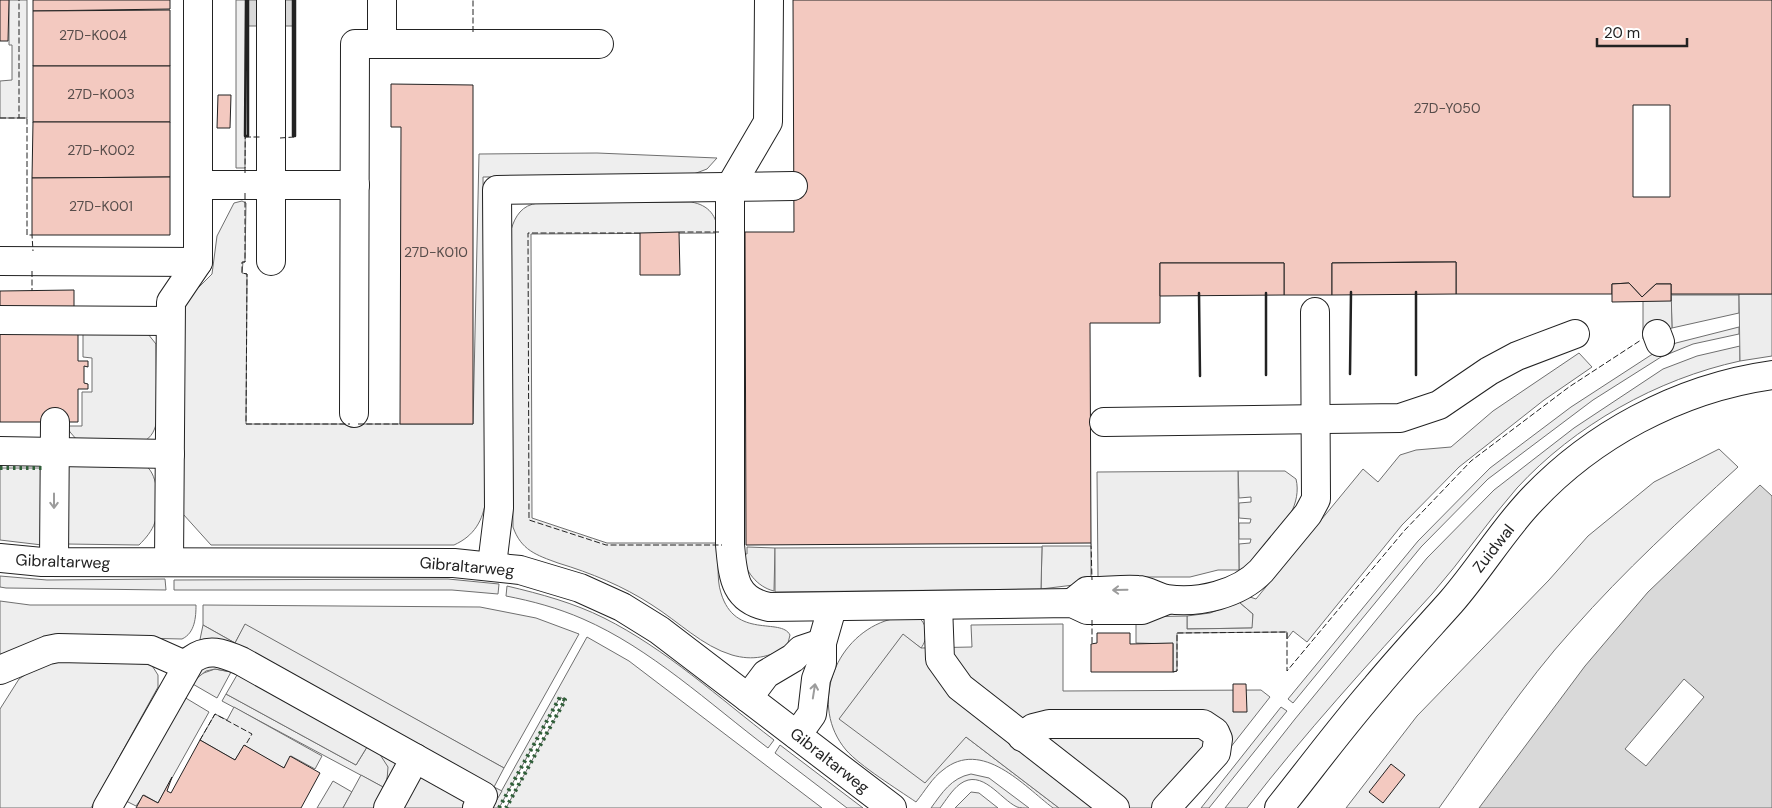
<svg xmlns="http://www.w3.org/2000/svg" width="1772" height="808" font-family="'DM Sans',sans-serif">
  <rect width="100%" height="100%" fill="#fff"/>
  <g fill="#eee" stroke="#6f6f6f">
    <polygon points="9,0 27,0 27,118 0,118 0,81 12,80 12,45 9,45"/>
    <polygon points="236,0 246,0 245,168 236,168"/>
    <path d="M597,153L717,158L707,169L691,175L483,177L486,499C483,521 474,536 454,545H211L183,514V303L212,274L217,236L234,203L242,201L246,203L245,262H243L242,273L247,274L246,424H473L479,154Z"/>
    <path d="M691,202C709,205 717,216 718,233L531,234L532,518L607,543H719C719,558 716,578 721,593C735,640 781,617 790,635L787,647C769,657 753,661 732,655C702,646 679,622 652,605C623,586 591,573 558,563C536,555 521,550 513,527L511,230C515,216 522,205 538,203Z"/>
    <polygon points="1671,295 1739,295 1739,313 1672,328"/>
    <polygon points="1739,327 1739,334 1693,344 1661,357 1593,400 1488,479 1421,547 1293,703 1288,699 1418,541 1490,468 1571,407 1651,355 1676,343"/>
    <path d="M83,330L148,334L156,344L157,420C155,430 152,437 143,442L77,440L70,432L67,426H82V392H92V358L83,357Z"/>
    <path d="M1740,346V361C1657,379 1575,425 1517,488C1487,522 1462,560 1432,594C1368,664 1305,733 1247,808H1225L1295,719L1427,558L1494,490L1574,428L1663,369L1697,356Z"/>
    <path d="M1719,449L1738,467C1681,519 1624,571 1573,629C1523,684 1482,748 1439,808H1346L1417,716L1549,580L1588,536L1654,482Z"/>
    <path d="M67,462L146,466C158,474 161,509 155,522C152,531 146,538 139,545L67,544Z"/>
    <polygon points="0,468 42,468 42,545 0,540"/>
    <path d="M1238,471H1285L1296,479C1299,491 1296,503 1291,513L1254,559L1242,570H1239V544L1250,543L1251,539H1239V523H1250L1251,519L1239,518V503L1251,502V497L1239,498Z"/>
    <polygon points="1042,546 1091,546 1091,578 1082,584 1041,589"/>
    <path d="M747,547L775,548L774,591C757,587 745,571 742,554H747Z"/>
    <polygon points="0,576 47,580 165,579 166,590 6,588 0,587"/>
    <polygon points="448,579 499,584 498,594 452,590 174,590 174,580"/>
    <path d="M507,586C541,594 574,603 604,618C666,649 719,698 774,740L768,748C710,704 650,648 583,619C558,608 532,601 506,596Z"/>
    <path d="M0,601L30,605H196C196,617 195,633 182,639L52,636L0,657Z"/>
    <polygon points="1239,602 1253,614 1253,628 1187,629 1187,616 1210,613"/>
    <polygon points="203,605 480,607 536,618 579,634 504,768 245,625 235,643 203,625"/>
    <path d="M919,618C928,625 928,639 921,648L903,635L840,719L966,737L1059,808H1053C1024,786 982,738 943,770C932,778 925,791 916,802C897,789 860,766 846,750C809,706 834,639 885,621C896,617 908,618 919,618Z"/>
    <polygon points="587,637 629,661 822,808 506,808 565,700 560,697 499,808 492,808"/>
    <polygon points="60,661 151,664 158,675 158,687 91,808 0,808 0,709 19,679 38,666"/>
    <polygon points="215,669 231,672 217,698 191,683 198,675"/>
    <path d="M226,694L356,765L367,747C387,756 395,766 383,787L222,701Z"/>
    <polygon points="184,697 209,712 158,803 144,795 136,806 126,801"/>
    <polygon points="1281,707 1287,711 1209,808 1201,808"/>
    <polygon points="780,745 863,808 847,808 775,753"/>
    <path d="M971,774L989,778L1029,808C1025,808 1020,808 1017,807C1000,799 982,768 960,784C952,790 946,800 940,808H931C942,793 951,778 971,774Z"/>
    <polygon points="333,781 352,792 343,808 317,808"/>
    <polygon points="971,792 979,793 998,808 955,808"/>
  </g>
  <g fill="#ededed" stroke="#6f6f6f">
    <polygon points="1671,284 1672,328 1643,339 1643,297"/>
    <polygon points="1739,294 1772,294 1772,356 1740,361"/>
    <polygon points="1579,353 1592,367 1544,400 1459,467 1402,525 1307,642 1293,631 1287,639 1287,632 1177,633 1177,671 1173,672 1173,644 1136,643 1136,617 1187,616 1187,629 1252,628 1253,614 1239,602 1250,597 1256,599 1363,469 1378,482 1400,455 1416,450 1451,447 1493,411"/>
    <polygon points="1238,471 1239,570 1218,570 1190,577 1098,577 1097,472"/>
    <polygon points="1042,547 1041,589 775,592 775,548"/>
    <polygon points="245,624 504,768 494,787 502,791 492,808 343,808 361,775 383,787 387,780 388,767 379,753 367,747 356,765 226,694 237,675 231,672 215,669 206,671 191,683 203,625 235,643"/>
    <polygon points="1063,624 1063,691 1261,690 1270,697 1183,808 1059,808 966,737 925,783 839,719 903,634 921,648 972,647 971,625"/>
    <polygon points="234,707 322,756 315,769 291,756 284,768 244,746 235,760 200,740 215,714 227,720"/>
  </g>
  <g fill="#d9d9d9" stroke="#6f6f6f">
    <rect x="248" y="0" width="45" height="26"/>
    <polygon points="1760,485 1772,496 1772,808 1479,808 1585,666 1648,592"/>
  </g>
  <polygon fill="#fff" stroke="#6f6f6f" points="1684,679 1704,697 1646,766 1625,749"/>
  <g fill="#f3c9c0" stroke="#222" fill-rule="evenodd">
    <polygon points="0,0 9,0 8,41 0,41"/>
    <polygon points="33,0 170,0 170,9 33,11"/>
    <path d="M793,0H1772V294H1671V284H1656L1642,297L1629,283L1612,284V294H1456V262H1417L1332,263V295H1284V263H1160V323H1090L1091,543L746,545L745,232H794ZM1633,105H1670V197H1633Z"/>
    <polygon points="170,10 170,66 33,66 33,11"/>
    <rect x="33" y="66" width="137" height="56"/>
    <polygon points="391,84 473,85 473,424 400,424 401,127 391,127"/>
    <polygon points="218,95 231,95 230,128 217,128"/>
    <polygon points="33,122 170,122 170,177 32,178"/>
    <polygon points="170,177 170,235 32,235 32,178"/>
    <polygon points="679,232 680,275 640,275 640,233"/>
    <polygon points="1456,262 1456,294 1332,295 1332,263"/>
    <polygon points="1160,263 1284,263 1284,295 1160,296"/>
    <polygon points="1629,283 1642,297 1656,284 1671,284 1671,301 1612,302 1612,284"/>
    <polygon points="74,290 74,312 0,311 0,291"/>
    <polygon points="78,329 78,361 88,361 88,367 84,366 84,383 88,384 88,389 78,389 78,422 0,422 0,330"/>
    <polygon points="1097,633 1130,633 1130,644 1173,643 1173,672 1091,672 1091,644 1097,643"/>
    <polygon points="1233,684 1246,684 1247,712 1233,712"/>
    <polygon points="200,740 235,760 244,745 284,768 290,756 320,773 301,808 136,808 143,795 158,803 172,777 167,791 171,793"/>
    <polygon points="1391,764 1405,775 1383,803 1369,792"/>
  </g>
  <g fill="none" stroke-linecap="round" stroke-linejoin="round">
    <defs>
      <g id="minor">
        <polyline points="382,0 382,44"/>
        <path d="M769,0L768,122L730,187V545C733,575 733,600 769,607L1072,603L1087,610H1142L1167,600"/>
        <polyline points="198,185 355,185"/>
        <polyline points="0,261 198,262"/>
        <polyline points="271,261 271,0"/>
        <polyline points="0,320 170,321"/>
        <polyline points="1657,334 1660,342"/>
        <polyline points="354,413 355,44 599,44"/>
        <polyline points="1104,422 1400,418 1439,405 1489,371 1517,356 1575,334"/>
        <polyline points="0,451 170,454"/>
        <polyline points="0,558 42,562 454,563 520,570 580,588 622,607 659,630 892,808"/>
        <polyline points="54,562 55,422"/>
        <polyline points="169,562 171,302 198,262 198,0"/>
        <polyline points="492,565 499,508 497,190 793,186"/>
        <path d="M1072,603L1087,591H1092C1107,591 1123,589 1138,590C1148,590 1157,598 1167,599C1198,604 1239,594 1261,571L1308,514L1316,499L1315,312"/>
        <polyline points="938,605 940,659 960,687 1115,808"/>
        <polyline points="0,670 48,650 58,648 151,650 187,666"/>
        <polyline points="748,698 766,674 793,658 801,650 822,643"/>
        <polyline points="797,735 812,714 816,679 822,663 822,643 832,608"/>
        <polyline points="1022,737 1033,728 1049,724 1203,724 1215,732 1218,739 1216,753 1166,808"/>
        <path d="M107,808L191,660C208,647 223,653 241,661L483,796L477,808"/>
        <polyline points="388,808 415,758"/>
        <path d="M1279,808C1311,768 1342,726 1376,687C1400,658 1426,630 1451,602C1478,571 1499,536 1526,506C1589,436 1679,388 1772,375"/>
      </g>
    </defs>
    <use href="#minor" stroke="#222" stroke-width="30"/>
    <use href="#minor" stroke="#fff" stroke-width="28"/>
    <g stroke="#2f5e38" stroke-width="4" stroke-dasharray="2.5 4" stroke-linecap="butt">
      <polyline points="0,468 42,468 42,465"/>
      <polyline points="499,808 560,697 565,700 506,808"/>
    </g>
    <g stroke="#222" stroke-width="1" stroke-dasharray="6 2.5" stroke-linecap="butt">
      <polyline points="473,32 473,0"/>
      <polyline points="0,118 19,118 19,0"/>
      <polyline points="19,118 27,118 27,235 32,235 33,251"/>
      <polyline points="245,137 260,137"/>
      <polyline points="280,138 294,137 294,0"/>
      <polyline points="245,173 246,0"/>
      <polyline points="245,193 245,262 242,262 242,273 247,274 246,424 350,424"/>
      <polyline points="679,232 720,232"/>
      <polyline points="640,233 528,233 529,520 606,545 722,545"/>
      <polyline points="32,271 32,291"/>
      <polyline points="358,424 400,424"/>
      <polyline points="1091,543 1092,580"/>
      <polyline points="1092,620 1092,644"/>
      <polyline points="1173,672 1177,671 1177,633 1287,632 1287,671 1404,531 1471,461 1569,387 1641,340"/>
      <polyline points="200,740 215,714 252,734 245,746"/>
    </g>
    <g stroke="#222" stroke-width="2.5">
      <polyline points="246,0 245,136 248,136 248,0"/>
      <polyline points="293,0 293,136 295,136 295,0"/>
      <polyline points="1199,293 1200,376"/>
      <polyline points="1266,293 1266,375"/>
      <polyline points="1350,374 1351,292"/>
      <polyline points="1416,375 1416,292"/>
    </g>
  </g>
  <defs><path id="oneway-shaft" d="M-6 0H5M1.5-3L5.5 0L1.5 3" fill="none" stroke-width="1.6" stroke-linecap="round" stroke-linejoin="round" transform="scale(1.25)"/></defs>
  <g stroke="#9c9c9c">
    <use href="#oneway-shaft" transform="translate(54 501) rotate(90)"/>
    <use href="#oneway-shaft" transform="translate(1120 590) rotate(179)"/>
    <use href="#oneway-shaft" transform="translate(814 691) rotate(-81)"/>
  </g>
  <g text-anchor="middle" stroke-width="4" stroke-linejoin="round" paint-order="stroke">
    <g font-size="14" fill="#564c4a">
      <text x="93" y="40">27D-K004</text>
      <text x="101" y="99">27D-K003</text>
      <text x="1447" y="113">27D-Y050</text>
      <text x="101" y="155">27D-K002</text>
      <text x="101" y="211">27D-K001</text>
      <text x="436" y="257">27D-K010</text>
    </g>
    <g font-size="16" fill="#222" stroke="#fff">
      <text transform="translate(1493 548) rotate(-52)" y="6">Zuidwal</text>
      <text transform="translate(63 561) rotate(2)" y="6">Gibraltarweg</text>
      <text transform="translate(467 566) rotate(5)" y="6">Gibraltarweg</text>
      <text transform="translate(830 760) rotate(38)" y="6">Gibraltarweg</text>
    </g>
  </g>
  <path d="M1597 38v8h90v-8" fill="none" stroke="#222222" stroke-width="2.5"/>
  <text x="1604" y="38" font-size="15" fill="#222222" stroke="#ffffff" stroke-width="4" paint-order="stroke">20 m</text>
</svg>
